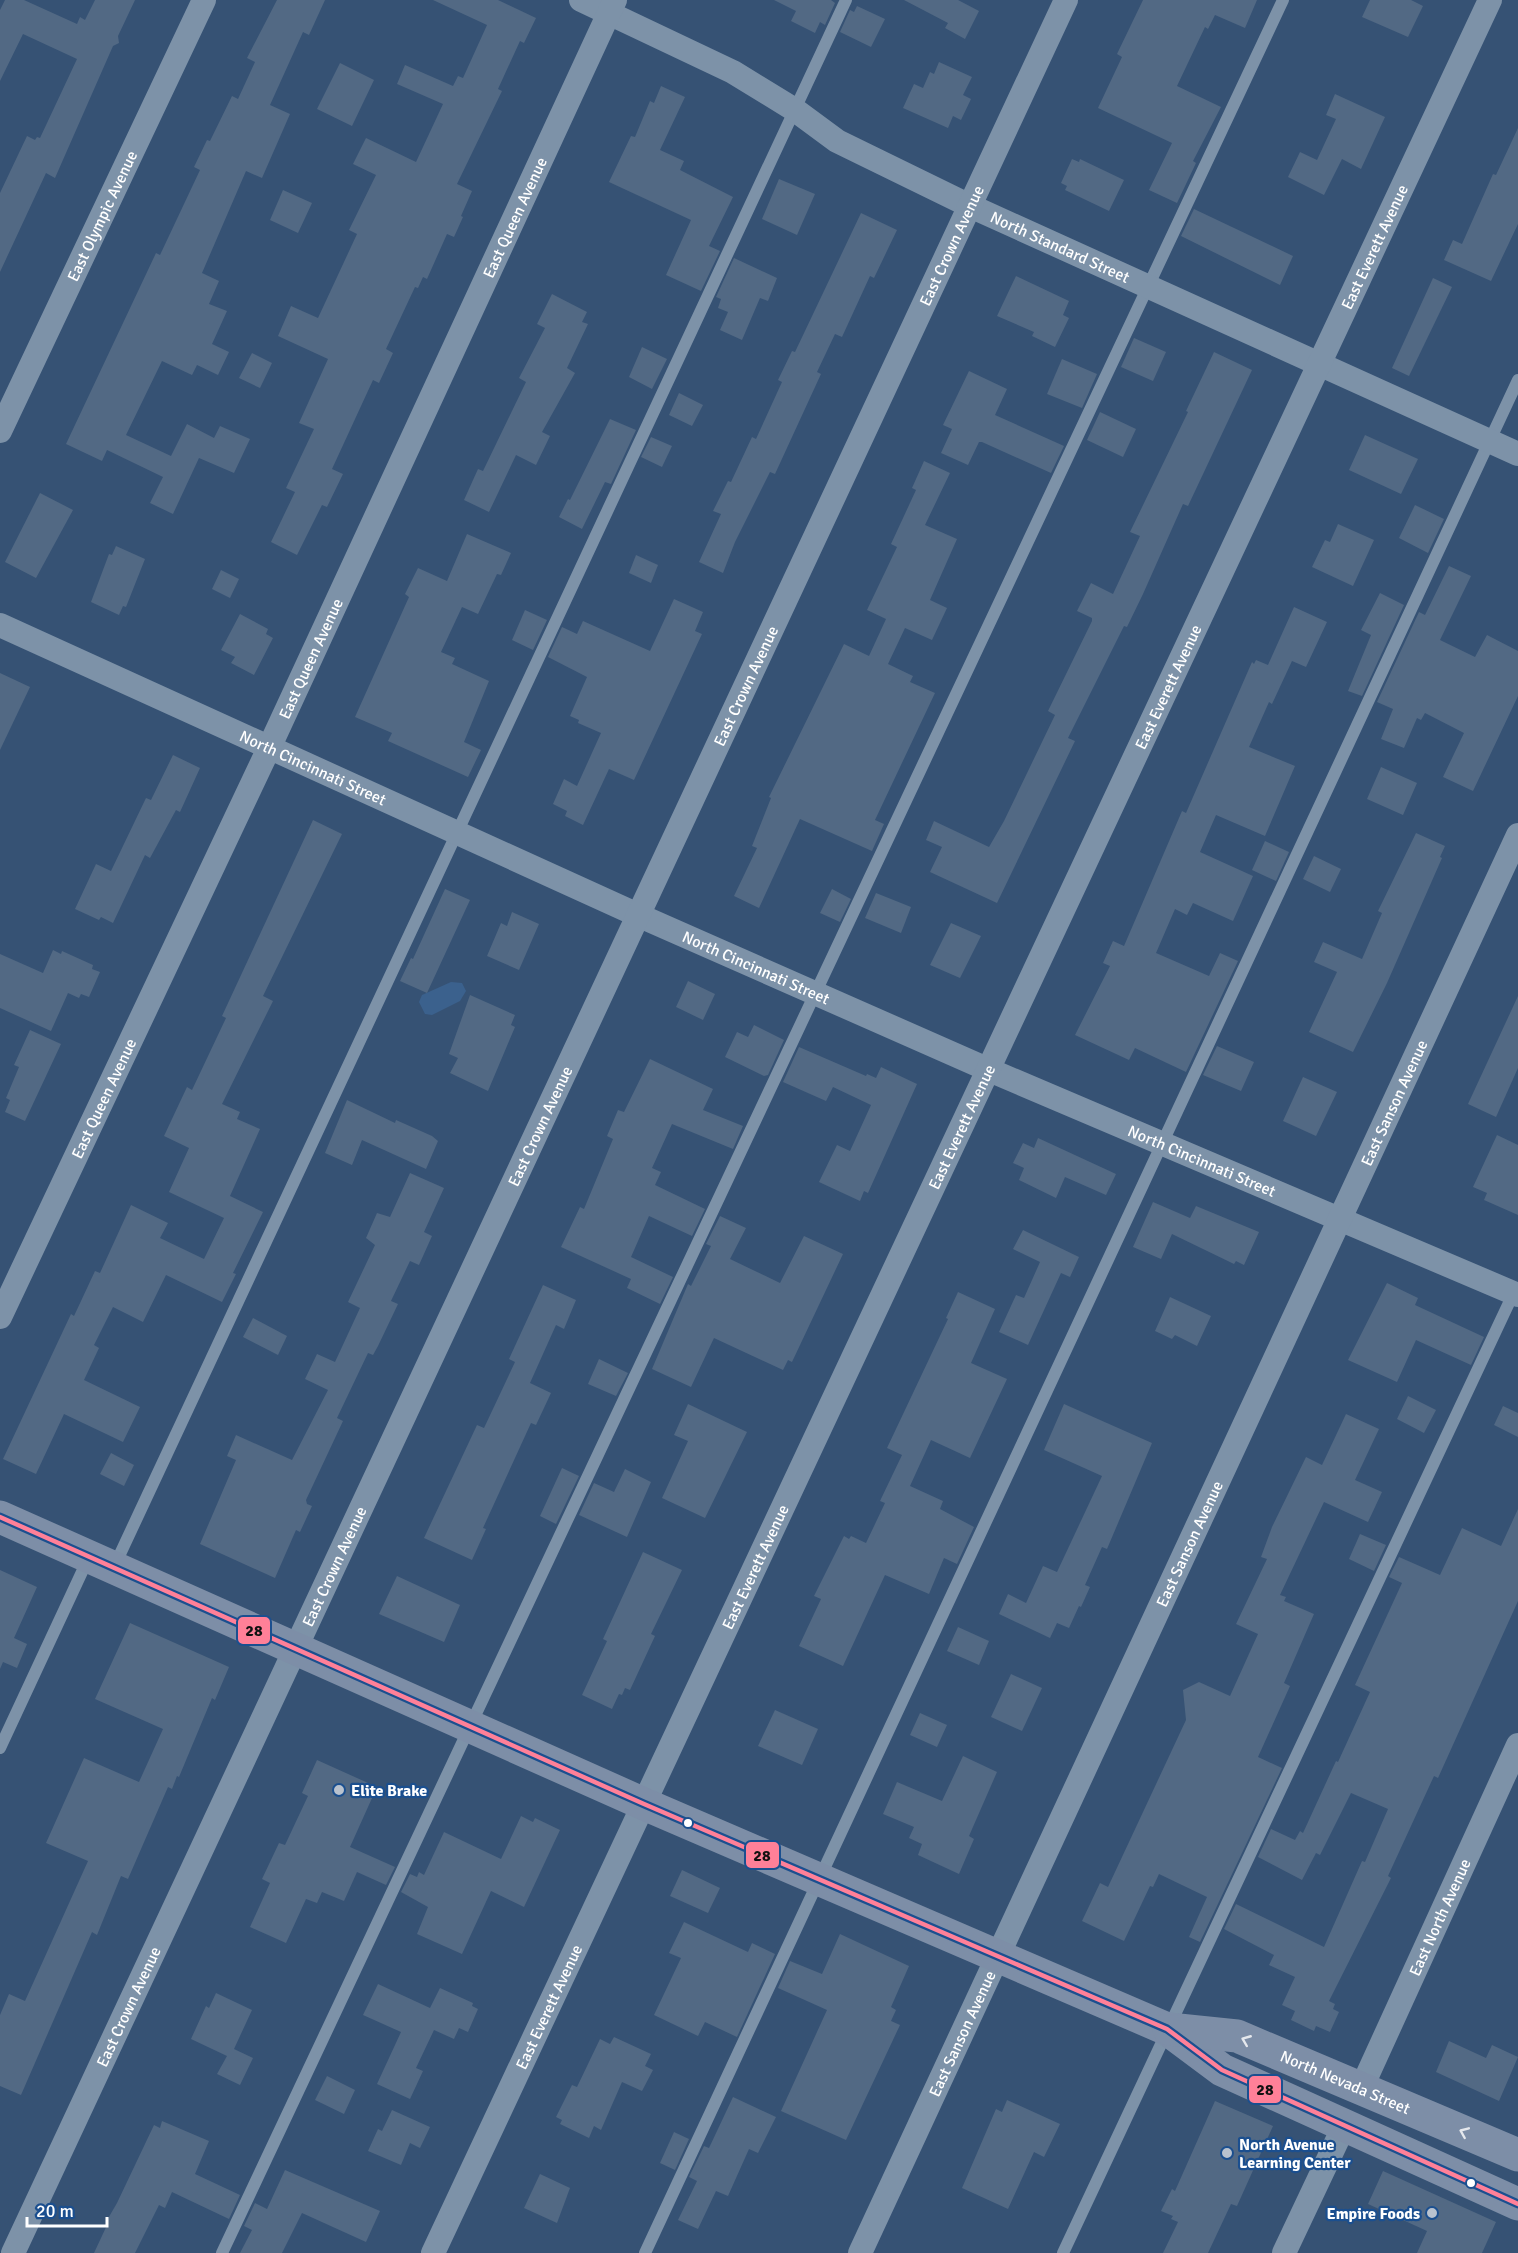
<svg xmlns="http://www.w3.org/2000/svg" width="1518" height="2253" font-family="Signika,sans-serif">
  <rect width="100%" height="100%" fill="#365274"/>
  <polygon fill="#3b618d" points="451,982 462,983 466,991 460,1001 432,1015 425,1014 419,1002 422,995"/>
  <g fill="#526984">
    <polygon points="5,0 24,0 77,24 80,17 85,20 95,0 135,0 118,36 119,43 113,46 55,178 46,173 0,272 0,193 27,136 35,140 37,137 40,138 77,59 23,34 0,81 0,10"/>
    <polygon points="277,0 325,0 309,35 303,32 270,105 290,114 262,178 246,171 202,273 219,281 209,304 227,311 212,344 229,352 218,375 197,365 192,375 162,361 126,435 171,456 187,424 214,438 220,426 250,439 234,473 199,458 173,514 150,503 163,477 107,450 102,461 66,444 156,253 160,255 200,170 194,167 207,140 210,141 232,96 238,99 255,62 247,58"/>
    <polygon points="433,0 498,0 536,18 524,43 520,41 498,89 502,91 457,184 472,191 461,216 463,217 454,237 447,234 427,279 423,277 418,288 415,287 386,349 393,353 379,383 373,380 332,469 343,474 327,507 322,505 297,555 271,542 295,492 286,488 314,429 299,423 328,359 278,336 291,306 318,318 357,234 349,230 376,175 353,164 366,138 416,162 443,104 397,84 405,65 453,86 458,76 463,78 487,25"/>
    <polygon points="774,0 831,0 835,3 825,25 820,22 815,33 791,21 796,11"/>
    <polygon points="904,0 958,0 979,11 965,39 945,28 948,23"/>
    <polygon points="1143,0 1257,0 1245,28 1215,15 1208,29 1205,27 1177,86 1221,107 1193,161 1196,163 1177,203 1149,190 1172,143 1098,108 1122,57 1117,54"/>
    <polygon points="1370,0 1411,0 1423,6 1408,37 1362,17"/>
    <polygon points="857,6 885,19 871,47 840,32 850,10 854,12"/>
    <polygon points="939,62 972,77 963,95 971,99 961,120 953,116 948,128 903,108 914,84 923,88 930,72 934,74"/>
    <polygon points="340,63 374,80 352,126 317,109"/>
    <polygon points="661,86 685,97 660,150 684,161 680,170 733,197 709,246 720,251 701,291 666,275 691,220 609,182 631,136 635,137 650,101 654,103"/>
    <polygon points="1335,94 1385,117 1361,169 1342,159 1324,195 1288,177 1300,152 1317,160 1336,119 1326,115"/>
    <polygon points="1518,128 1518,224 1491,281 1444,260 1453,240 1462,244 1493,174 1496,175"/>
    <polygon points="1072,159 1079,162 1080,159 1124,180 1109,211 1065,190 1067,186 1061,183"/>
    <polygon points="779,179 815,194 797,235 762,219"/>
    <polygon points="283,190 312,203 298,233 270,220"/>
    <polygon points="1194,209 1293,256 1280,285 1181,236"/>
    <polygon points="861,213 897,230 874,278 870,276 842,337 835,334 817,372 821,374 775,474 770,472 735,542 723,573 699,562 721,514 713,511 728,481 731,482 752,437 756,439 782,382 778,380 792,351 795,352"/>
    <polygon points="734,258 777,278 768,301 760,298 742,340 720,330 728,312 718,308 721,299 716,297"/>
    <polygon points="1016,276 1069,301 1063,315 1069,318 1055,347 1032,336 1034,332 997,316"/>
    <polygon points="1433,278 1452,287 1409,376 1392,368"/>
    <polygon points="552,294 587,312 582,322 588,324 567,368 575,373 542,432 550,436 536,465 516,455 489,512 464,500 478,469 483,471 526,382 519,378 545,328 537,324"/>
    <polygon points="1134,338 1166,352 1153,381 1121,367"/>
    <polygon points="642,347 667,359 652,389 629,377"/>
    <polygon points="1214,352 1252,370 1188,506 1183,504 1143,594 1127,627 1124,626 1068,738 1075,741 997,903 930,872 942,847 926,840 934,821 989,847 1004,821 1055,715 1048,711 1092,621 1092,618 1077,611 1091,583 1113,594 1140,536 1130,532 1188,412 1186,411"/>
    <polygon points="252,353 272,363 260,388 239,378"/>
    <polygon points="1062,359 1097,374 1082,408 1047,394"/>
    <polygon points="969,371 1007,389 995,415 1064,446 1051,473 982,442 979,442 968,465 941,453 952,429 943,425"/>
    <polygon points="679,393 703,405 692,426 669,415"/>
    <polygon points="1100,412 1136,429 1123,457 1087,440"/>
    <polygon points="610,419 636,430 611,484 605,482 582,529 559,517 568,499 570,500"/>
    <polygon points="1365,435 1418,459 1401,494 1349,470"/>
    <polygon points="651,437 672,446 662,467 641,457"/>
    <polygon points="924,461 950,473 925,525 957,539 930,600 947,608 932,640 905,628 888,664 913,676 910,682 935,693 875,820 884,824 872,851 800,819 759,908 734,896 757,848 752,846 771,798 769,797 844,644 869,656 886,619 867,610 897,547 891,544 916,490 912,488"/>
    <polygon points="40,493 73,510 36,578 5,562"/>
    <polygon points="1415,505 1444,519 1428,553 1399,538"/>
    <polygon points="1338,524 1374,540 1353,586 1312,567 1325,540 1330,542"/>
    <polygon points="467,534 511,553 501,575 497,574 478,614 462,607 441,652 455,658 452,664 489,681 464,742 481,750 468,777 388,741 392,733 355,717 409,597 405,594 418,568 447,581"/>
    <polygon points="116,546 145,559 126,607 123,606 119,615 91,602 109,554 112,555"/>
    <polygon points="636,555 658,565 651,583 629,573"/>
    <polygon points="1449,566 1471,576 1440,640 1475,657 1487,635 1518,651 1518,696 1473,791 1443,777 1464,733 1425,713 1421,720 1417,718 1404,748 1381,739 1393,709 1377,702 1419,612 1425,615"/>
    <polygon points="221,570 239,579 230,598 212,589"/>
    <polygon points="1380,593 1404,605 1362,696 1348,691 1371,635 1361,630"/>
    <polygon points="674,599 703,612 695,631 702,634 634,780 609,769 583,825 565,816 567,811 553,804 564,779 577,786 601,733 578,723 579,720 570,716 587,677 548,657 562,627 577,634 583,621 650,651"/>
    <polygon points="1294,607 1327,622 1306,667 1292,661 1272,704 1269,702 1249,747 1295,766 1265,836 1216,815 1200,852 1253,876 1233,921 1193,903 1187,915 1175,909 1156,953 1209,976 1220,953 1238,961 1186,1072 1135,1048 1129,1060 1075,1035 1110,966 1103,963 1113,941 1124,946 1182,811 1186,813 1252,662 1254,664 1256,660 1268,665"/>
    <polygon points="525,610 547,620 533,650 512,640"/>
    <polygon points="240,614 268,629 266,634 273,638 254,675 231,663 235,657 221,650"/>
    <polygon points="0,673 30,687 0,750"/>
    <polygon points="173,755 200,768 180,812 176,810 150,858 145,855 113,923 101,917 99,920 75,909 96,864 111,871 146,798 151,800"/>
    <polygon points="1381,767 1417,783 1403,815 1367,799"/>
    <polygon points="313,820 342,834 263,996 273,1001 222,1104 240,1112 237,1119 260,1129 230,1196 263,1212 233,1273 236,1274 222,1302 166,1275 143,1322 113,1307 94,1345 99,1348 84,1380 140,1407 123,1442 64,1414 36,1474 3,1459 71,1314 74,1316 95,1271 100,1273 131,1205 168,1223 160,1238 204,1259 224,1218 169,1192 189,1148 164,1136 187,1087 192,1090 226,1018 222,1016"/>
    <polygon points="1416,833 1445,846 1440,857 1442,858 1387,983 1353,1052 1309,1032 1337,972 1314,962 1323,942 1362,959 1382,913 1378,911"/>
    <polygon points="1265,841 1289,852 1276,881 1252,870"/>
    <polygon points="1314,856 1341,869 1330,892 1303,879"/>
    <polygon points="445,889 470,900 427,993 400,981 411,958 413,959"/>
    <polygon points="832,889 851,899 840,922 820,913"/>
    <polygon points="876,893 911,907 901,933 865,918"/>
    <polygon points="512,912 539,924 519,970 487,956 501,923 507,926"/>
    <polygon points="951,923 981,936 960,978 930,965"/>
    <polygon points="53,950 61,954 62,951 93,965 92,969 100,972 89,997 81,994 79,998 68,993 51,1031 0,1008 0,954 43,973"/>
    <polygon points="688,981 715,994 703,1020 676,1007"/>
    <polygon points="470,995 515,1015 511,1025 515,1027 488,1091 450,1073 458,1058 449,1054"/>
    <polygon points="1518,996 1518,1068 1496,1117 1468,1104"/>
    <polygon points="754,1025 784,1040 768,1075 764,1076 725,1057 737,1032 748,1037"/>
    <polygon points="30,1030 61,1044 25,1121 5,1112 10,1100 6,1098 19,1067 14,1065"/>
    <polygon points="1217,1046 1254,1062 1241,1091 1203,1075"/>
    <polygon points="799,1047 866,1076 867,1074 876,1078 881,1067 917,1084 868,1193 864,1191 860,1201 819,1182 837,1145 850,1151 871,1105 833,1087 826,1101 783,1082"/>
    <polygon points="650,1059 713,1089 703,1110 743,1126 733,1149 672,1124 652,1168 661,1172 655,1185 705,1209 692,1236 649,1216 631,1257 673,1277 660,1304 627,1288 631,1279 561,1247 580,1207 584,1209 613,1139 607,1136 618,1110 624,1112"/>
    <polygon points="1303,1077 1337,1092 1316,1136 1283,1121"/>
    <polygon points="347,1100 395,1123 396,1120 432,1136 438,1141 426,1169 362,1140 352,1165 325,1153"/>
    <polygon points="1497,1135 1518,1145 1518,1215 1484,1200 1487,1193 1473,1187"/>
    <polygon points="1038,1138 1116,1174 1106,1195 1065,1177 1056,1198 1019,1180 1024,1168 1013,1163 1023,1143 1034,1148"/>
    <polygon points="410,1173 444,1188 424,1232 432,1236 419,1265 410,1261 391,1301 398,1304 378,1346 373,1355 368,1353 337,1418 343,1421 306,1500 307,1504 312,1506 300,1532 296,1530 275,1578 200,1544 236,1460 227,1456 236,1435 292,1460 328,1390 305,1379 317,1354 335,1362 360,1308 348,1302 375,1245 366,1238 377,1213 390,1217"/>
    <polygon points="1153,1202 1190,1218 1196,1206 1259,1232 1244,1265 1236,1261 1234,1264 1172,1234 1161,1259 1133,1247"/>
    <polygon points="720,1216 746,1228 730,1259 780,1283 804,1236 843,1254 792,1362 788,1360 783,1370 714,1338 691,1387 652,1369 688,1284 691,1286 711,1246 706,1244"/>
    <polygon points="1023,1230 1079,1257 1070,1277 1061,1273 1028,1345 999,1332 1016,1295 1024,1298 1040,1262 1013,1249"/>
    <polygon points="1387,1283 1418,1298 1415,1305 1484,1337 1471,1365 1416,1340 1397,1382 1348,1360"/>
    <polygon points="543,1285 576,1300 564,1329 556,1325 530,1383 551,1393 536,1425 531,1423 483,1528 486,1529 472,1560 424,1538 477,1425 484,1428 515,1362 509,1359"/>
    <polygon points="958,1292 995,1309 971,1363 1007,1379 970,1458 931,1440 910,1486 943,1501 940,1509 974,1527 957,1564 944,1558 929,1594 885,1575 843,1666 799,1646 821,1599 814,1596 844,1536 849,1539 851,1536 866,1543 885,1503 880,1501 902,1455 887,1448 948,1319 946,1318"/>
    <polygon points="1170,1297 1211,1316 1197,1346 1175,1335 1172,1339 1155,1331"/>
    <polygon points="253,1318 287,1336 278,1355 243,1337"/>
    <polygon points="599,1359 628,1373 616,1396 588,1384"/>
    <polygon points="1408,1396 1436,1410 1424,1433 1397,1419"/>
    <polygon points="688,1404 747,1432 705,1518 662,1498 688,1441 674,1435"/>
    <polygon points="1064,1404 1152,1443 1107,1549 1102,1547 1085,1585 1090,1587 1081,1607 1079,1606 1069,1628 1057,1623 1050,1638 999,1614 1008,1594 1026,1603 1043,1566 1057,1572 1102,1476 1044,1450"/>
    <polygon points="1503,1406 1518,1413 1518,1437 1494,1425"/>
    <polygon points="1346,1414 1379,1429 1355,1480 1382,1492 1368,1522 1324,1502 1280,1595 1286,1597 1284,1601 1314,1614 1284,1683 1290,1686 1258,1757 1282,1768 1200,1942 1189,1937 1207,1897 1159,1874 1153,1887 1150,1886 1124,1941 1082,1921 1100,1883 1108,1887 1186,1720 1183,1690 1199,1682 1230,1696 1258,1634 1236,1624 1267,1559 1261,1557 1272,1527 1306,1457 1322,1465"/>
    <polygon points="111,1453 134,1465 124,1486 100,1474"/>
    <polygon points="562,1468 579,1476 556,1524 540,1516"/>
    <polygon points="625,1469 651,1482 627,1537 579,1515 594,1483 614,1492"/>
    <polygon points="1518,1509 1518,1601 1438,1778 1434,1776 1388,1876 1391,1878 1329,2001 1335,2004 1333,2009 1339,2012 1330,2032 1316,2026 1314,2031 1291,2020 1295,2011 1282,2005 1295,1977 1269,1965 1274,1955 1224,1929 1236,1904 1324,1947 1362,1861 1365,1862 1388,1809 1351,1793 1320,1855 1316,1853 1302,1880 1258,1857 1271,1829 1295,1840 1300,1831 1303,1833 1336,1761 1338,1762 1370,1692 1355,1685 1402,1583 1389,1577 1399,1557 1440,1575 1462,1528 1501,1546"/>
    <polygon points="1360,1534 1386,1545 1374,1571 1349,1559"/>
    <polygon points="643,1552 682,1570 651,1634 655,1636 630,1690 625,1688 622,1695 619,1694 612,1709 582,1695 607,1641 603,1639"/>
    <polygon points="0,1570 37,1587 14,1638 27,1644 17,1668 3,1662 0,1669"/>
    <polygon points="397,1576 460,1605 444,1642 379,1614"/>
    <polygon points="130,1623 229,1667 215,1700 212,1698 179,1777 177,1776 172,1789 168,1787 128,1879 121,1876 97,1935 92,1932 21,2095 0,2086 0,2015 9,1994 25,2001 88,1861 46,1843 84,1758 139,1782 163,1729 95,1699"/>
    <polygon points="958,1627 989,1641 979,1665 947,1651"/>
    <polygon points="1011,1674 1042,1688 1022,1731 991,1717"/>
    <polygon points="775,1710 818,1729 802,1765 758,1746"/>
    <polygon points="920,1713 947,1725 937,1747 910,1735"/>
    <polygon points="963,1756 997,1772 969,1836 974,1839 959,1874 918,1855 922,1844 909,1838 914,1827 883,1814 897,1782 942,1801"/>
    <polygon points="317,1760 377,1787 350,1847 395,1867 386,1885 357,1872 344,1901 322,1892 317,1903 306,1899 286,1943 250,1927 270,1883 262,1879 279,1843 285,1845 308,1796 302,1793"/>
    <polygon points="521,1816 533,1822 535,1818 560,1830 524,1907 491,1891 462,1954 417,1934 428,1907 401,1892 410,1874 417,1877 419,1872 424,1875 444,1832 501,1859"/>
    <polygon points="682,1870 720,1888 708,1913 670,1896"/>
    <polygon points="684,1922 748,1952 752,1943 775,1954 737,2037 705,2022 698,2036 654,2015 681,1958 669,1953"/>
    <polygon points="840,1934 909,1966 891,2007 896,2010 891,2021 900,2025 846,2140 781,2111 827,2010 778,1988 790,1961 822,1974"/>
    <polygon points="378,1984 430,2008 440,1988 473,2003 472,2006 478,2009 468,2032 459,2028 454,2039 434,2030 416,2068 423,2071 410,2099 377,2084 401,2032 363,2015"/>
    <polygon points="216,1993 252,2010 234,2049 253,2058 240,2085 217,2074 227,2056 191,2039 206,2006 209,2008"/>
    <polygon points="614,2037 651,2054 645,2066 653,2070 642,2091 622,2082 601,2130 594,2126 589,2138 560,2124 562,2120 556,2117 572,2085 577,2087 600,2039 610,2044"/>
    <polygon points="1449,2041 1486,2058 1492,2045 1518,2057 1499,2101 1436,2072"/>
    <polygon points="327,2076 355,2090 344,2114 315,2100"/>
    <polygon points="733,2097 776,2117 758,2153 749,2149 728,2196 716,2191 698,2229 678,2220 697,2181 689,2177 704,2146 709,2148"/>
    <polygon points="1007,2100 1060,2124 1044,2157 1034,2152 1008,2209 962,2188 996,2109 1002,2112"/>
    <polygon points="1215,2101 1273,2126 1237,2206 1231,2204 1208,2253 1163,2253 1178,2222 1171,2219 1173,2216 1161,2211 1172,2189 1175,2191"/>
    <polygon points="392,2110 430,2127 420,2148 410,2143 401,2165 368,2151 378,2129 382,2131"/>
    <polygon points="162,2121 209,2141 195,2174 240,2195 229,2219 172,2192 165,2208 159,2205 135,2253 94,2253 108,2223 106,2222 117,2203 154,2125 160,2128"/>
    <polygon points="674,2132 689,2139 675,2170 660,2163"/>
    <polygon points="285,2170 380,2211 366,2242 302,2213 282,2253 240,2253 252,2230 244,2226 255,2203 267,2209"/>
    <polygon points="1383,2171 1496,2222 1482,2253 1417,2253 1427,2231 1368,2204"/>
    <polygon points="540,2174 570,2188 557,2223 524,2208"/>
  </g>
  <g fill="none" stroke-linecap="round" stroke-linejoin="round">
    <g stroke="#7d92a8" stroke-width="12">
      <polyline points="114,1567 846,0"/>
      <polyline points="0,1748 88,1559"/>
      <polyline points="222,2253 1283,0"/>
      <polyline points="645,2253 1518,380"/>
      <polyline points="1063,2253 1515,1290"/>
    </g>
    <g stroke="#7d92a8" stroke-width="24">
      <path id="s1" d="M581,0L733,72L795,110L837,141L968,205L1518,454"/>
      <path id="s2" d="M0,431L204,0"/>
      <path id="s3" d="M0,625L640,916L987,1069L1518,1295"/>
      <path id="s4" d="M0,1317L269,748L615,0"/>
      <path id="s5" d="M1361,2089L1518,1745"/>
      <path id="s6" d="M13,2253L1066,0"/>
      <path id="s7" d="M433,2253L1490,0"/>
      <path id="s8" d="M860,2253L1518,835"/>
      <polyline points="1284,2253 1344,2126"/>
    </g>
    <g stroke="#7d8ea7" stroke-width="33">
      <polyline points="0,1517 644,1804 1167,2029 1222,2070 1518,2204"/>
      <path id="s9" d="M1169,2029L1237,2036L1518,2155"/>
    </g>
    <defs>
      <polyline id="bus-1" points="0,1517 644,1804 1167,2029 1222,2070 1518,2204"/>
    </defs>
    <use href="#bus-1" stroke="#1b4f8f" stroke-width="9"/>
    <use href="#bus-1" stroke="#ff8098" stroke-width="4.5"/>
  </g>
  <defs><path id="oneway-chevron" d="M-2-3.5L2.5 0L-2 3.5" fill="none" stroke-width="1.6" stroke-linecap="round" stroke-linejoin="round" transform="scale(1.5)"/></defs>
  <g stroke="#e5e8ed">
    <use href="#oneway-chevron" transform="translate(1246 2040) rotate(-158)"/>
    <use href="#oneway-chevron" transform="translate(1464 2132) rotate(-157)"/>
  </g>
  <g fill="#b9c2ce" stroke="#1b4f8f" stroke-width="2">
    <circle cx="339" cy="1790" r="6"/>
    <circle cx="1227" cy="2153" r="6"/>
    <circle cx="1432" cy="2213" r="6"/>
  </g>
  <g fill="#fff" stroke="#1b4f8f" stroke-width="2">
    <circle cx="688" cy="1823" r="5"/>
    <circle cx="1471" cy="2183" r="5"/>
  </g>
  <g text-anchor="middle" stroke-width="4.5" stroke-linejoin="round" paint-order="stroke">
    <g font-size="16" fill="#fff" stroke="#1b4f8f">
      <text dy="6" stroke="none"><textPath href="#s2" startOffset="238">East Olympic Avenue</textPath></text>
      <text dy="6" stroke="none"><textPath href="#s4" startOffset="1214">East Queen Avenue</textPath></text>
      <text dy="6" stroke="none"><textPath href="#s6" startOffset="2216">East Crown Avenue</textPath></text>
      <text dy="6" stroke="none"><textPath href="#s1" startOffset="540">North Standard Street</textPath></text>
      <text dy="6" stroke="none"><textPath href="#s7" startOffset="2216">East Everett Avenue</textPath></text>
      <text dy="6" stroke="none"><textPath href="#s4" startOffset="728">East Queen Avenue</textPath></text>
      <text dy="6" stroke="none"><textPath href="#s7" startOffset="1730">East Everett Avenue</textPath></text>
      <text dy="6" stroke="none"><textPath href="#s6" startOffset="1730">East Crown Avenue</textPath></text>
      <text dy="6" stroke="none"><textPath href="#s3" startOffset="344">North Cincinnati Street</textPath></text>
      <text dy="6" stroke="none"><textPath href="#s3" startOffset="830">North Cincinnati Street</textPath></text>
      <text dy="6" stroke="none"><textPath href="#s4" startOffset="242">East Queen Avenue</textPath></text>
      <text dy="6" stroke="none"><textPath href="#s8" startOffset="1268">East Sanson Avenue</textPath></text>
      <text dy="6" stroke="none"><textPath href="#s7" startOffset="1244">East Everett Avenue</textPath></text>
      <text dy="6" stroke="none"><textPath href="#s6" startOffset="1244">East Crown Avenue</textPath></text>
      <text dy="6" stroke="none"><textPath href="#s3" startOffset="1316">North Cincinnati Street</textPath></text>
      <text dy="6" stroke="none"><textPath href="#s8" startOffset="782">East Sanson Avenue</textPath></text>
      <text dy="6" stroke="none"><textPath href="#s6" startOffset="758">East Crown Avenue</textPath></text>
      <text dy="6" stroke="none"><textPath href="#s7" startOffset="758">East Everett Avenue</textPath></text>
      <text dy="6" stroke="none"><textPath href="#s5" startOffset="189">East North Avenue</textPath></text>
      <text dy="6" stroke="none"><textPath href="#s6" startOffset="272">East Crown Avenue</textPath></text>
      <text dy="6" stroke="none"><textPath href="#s7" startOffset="272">East Everett Avenue</textPath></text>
      <text dy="6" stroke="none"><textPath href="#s8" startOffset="242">East Sanson Avenue</textPath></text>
      <text dy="6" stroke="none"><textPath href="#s9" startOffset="186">North Nevada Street</textPath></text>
    </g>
    <g font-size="16" font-weight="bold" fill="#fff" stroke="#1b4f8f" text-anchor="start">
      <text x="351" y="1796">Elite Brake</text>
      <text x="1239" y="2150">North Avenue<tspan x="1239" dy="18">Learning Center</tspan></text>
      <text x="1420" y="2219" text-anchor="end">Empire Foods</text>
    </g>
  </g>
  <g stroke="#1b4f8f" stroke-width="2">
    <rect x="237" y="1616" width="34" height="29" rx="6" fill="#ff8098"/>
    <rect x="745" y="1841" width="35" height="28" rx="6" fill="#ff8098"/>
    <rect x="1248" y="2075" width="34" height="29" rx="6" fill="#ff8098"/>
  </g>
  <g font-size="16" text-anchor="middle" font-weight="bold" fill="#111">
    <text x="254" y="1636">28</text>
    <text x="762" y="1861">28</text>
    <text x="1265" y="2095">28</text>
  </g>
  <path d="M27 2217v9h80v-9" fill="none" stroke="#ffffff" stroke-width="3"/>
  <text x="36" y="2217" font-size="18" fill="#ffffff" stroke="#1b4f8f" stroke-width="4.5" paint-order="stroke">20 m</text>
</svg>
